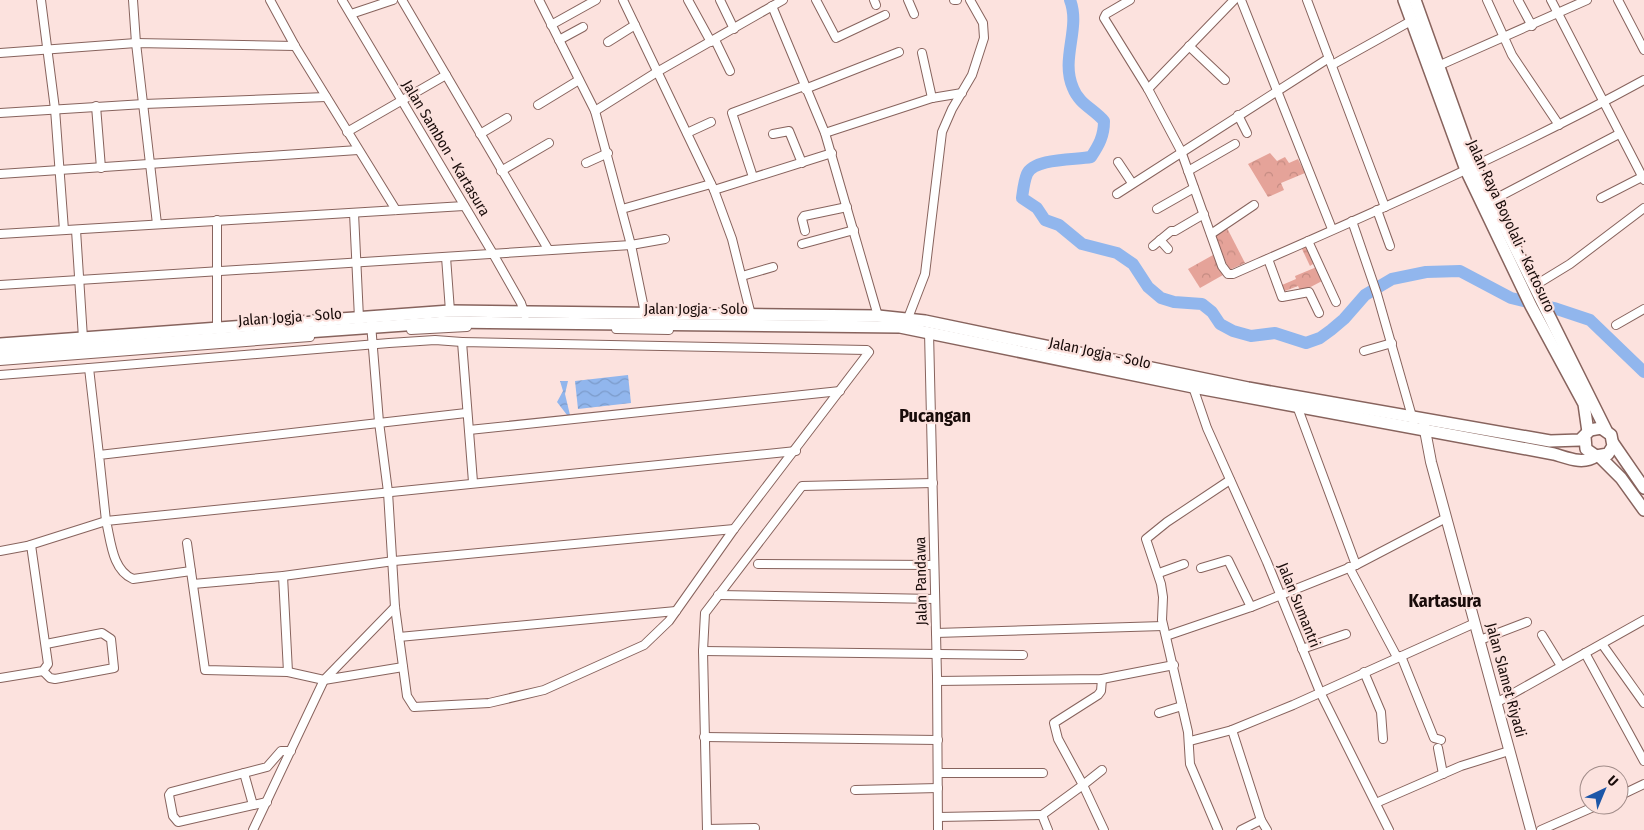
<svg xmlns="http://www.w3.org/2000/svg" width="1644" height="830" font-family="'Fira Sans Condensed',sans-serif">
  <defs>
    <pattern id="park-crowns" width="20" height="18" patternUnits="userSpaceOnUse" patternTransform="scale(1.25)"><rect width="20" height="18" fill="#e5a399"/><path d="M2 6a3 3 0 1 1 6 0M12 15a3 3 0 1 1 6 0" fill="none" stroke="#c48b82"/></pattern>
    <pattern id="water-waves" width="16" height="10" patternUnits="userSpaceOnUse" patternTransform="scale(1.25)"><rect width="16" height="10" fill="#91b6ed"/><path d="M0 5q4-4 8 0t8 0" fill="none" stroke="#7c9bca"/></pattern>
  </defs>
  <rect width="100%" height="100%" fill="#fce2de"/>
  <g fill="url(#park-crowns)">
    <polygon points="1270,153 1277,161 1285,157 1289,163 1298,159 1305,173 1281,183 1284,190 1268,197 1248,164"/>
    <polygon points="1227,228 1245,263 1229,270 1215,236"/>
    <polygon points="1307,246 1316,262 1310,266 1302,249"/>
    <polygon points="1213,255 1223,275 1200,288 1188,269"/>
    <polygon points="1319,266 1324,280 1301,292 1298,286 1285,291 1282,285 1296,279 1295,276"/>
  </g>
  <g fill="url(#water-waves)">
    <polygon points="628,375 631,403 578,409 575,381"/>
    <polygon points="560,381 568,381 565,394 570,415 567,415 557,402 563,391"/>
  </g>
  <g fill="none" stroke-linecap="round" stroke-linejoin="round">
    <path stroke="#91b6ed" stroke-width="12" d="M1070,0C1081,28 1060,59 1073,88C1079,104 1094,109 1104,121C1104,136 1099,145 1091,157C1075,160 1034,158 1027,174C1024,181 1023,191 1022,198L1037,208L1045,220L1059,225L1082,244L1117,253L1133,264L1148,287L1161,298L1174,302L1202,304L1212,312L1220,324L1233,331L1251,336L1275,333L1306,343L1320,338L1331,330L1344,319L1365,295L1392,279L1426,272L1460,271L1511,298L1554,308L1590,320L1644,372"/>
    <defs>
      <g id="minor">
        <polyline points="41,0 55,109 64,230"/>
        <polyline points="133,0 136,43 157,224"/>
        <polyline points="270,0 295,46 396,210"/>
        <polyline points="342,0 492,252 521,303 525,315"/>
        <polyline points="402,0 548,249"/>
        <polyline points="539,0 595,111 631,245 646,318"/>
        <polyline points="623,0 714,190 732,239 751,315"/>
        <polyline points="688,0 711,42"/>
        <polyline points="720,0 734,29"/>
        <polyline points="816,0 836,38 885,15"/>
        <polyline points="874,0 876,5"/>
        <polyline points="908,0 914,14"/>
        <polyline points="954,0 957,0"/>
        <path d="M1130,0L1106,14L1104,18L1148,89L1181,151L1222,266L1228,274H1233C1372,213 1511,153 1644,80"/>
        <polyline points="1241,0 1332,229"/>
        <polyline points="1307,0 1385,207"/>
        <polyline points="1487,0 1512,55 1559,125"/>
        <polyline points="1518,0 1532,26"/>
        <polyline points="1551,0 1644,180"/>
        <polyline points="1618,0 1644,50"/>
        <polyline points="772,6 825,133 878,316"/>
        <polyline points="351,14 393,0"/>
        <polyline points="551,25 596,0"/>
        <polyline points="559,40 583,27"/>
        <polyline points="715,40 730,71"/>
        <polyline points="608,42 635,25"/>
        <polyline points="1189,46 1225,80"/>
        <polyline points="0,53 136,43 295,46"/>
        <polyline points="922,53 932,98"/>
        <polyline points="1332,65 1411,21"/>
        <polyline points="1438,66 1587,0"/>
        <polyline points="805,89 899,52"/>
        <polyline points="1148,89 1234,0"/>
        <polyline points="538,105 579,80"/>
        <polyline points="96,106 101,168"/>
        <polyline points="595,111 657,72 783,0"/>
        <polyline points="0,113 144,104 326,97"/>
        <polyline points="1238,115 1247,133"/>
        <polyline points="347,132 446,75"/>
        <polyline points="687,133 711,122"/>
        <polyline points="825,133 932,98 962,93"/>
        <polyline points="480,134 507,118"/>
        <polyline points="773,134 789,131 802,163"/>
        <polyline points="1118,162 1132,183"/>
        <polyline points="586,163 608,153"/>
        <polyline points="501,171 549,143"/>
        <polyline points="1188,171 1235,144"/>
        <polyline points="0,174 358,150"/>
        <polyline points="753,177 732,113 804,86"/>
        <polyline points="714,190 832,153"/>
        <polyline points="1117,194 1329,58"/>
        <polyline points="1601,198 1642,177"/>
        <polyline points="1491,201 1619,134"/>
        <polyline points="622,209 711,184"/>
        <polyline points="1157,209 1194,188"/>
        <polyline points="1377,210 1390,246"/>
        <polyline points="354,213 359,318"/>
        <polyline points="1352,221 1377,294 1413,420"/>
        <polyline points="76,230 83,338"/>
        <polyline points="805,231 802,219 804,216 847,207"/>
        <polyline points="0,234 464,206"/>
        <polyline points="1211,234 1254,205"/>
        <polyline points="1160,240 1168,249"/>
        <polyline points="1308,241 1336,302"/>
        <polyline points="802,244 854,230"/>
        <polyline points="1153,246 1171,231 1175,231 1204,214"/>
        <polyline points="446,257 450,311"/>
        <polyline points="1268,259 1282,297 1309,292 1319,313"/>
        <polyline points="742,276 773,267"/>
        <polyline points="0,285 631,245 665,239"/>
        <polyline points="1534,286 1570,264 1644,208"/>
        <polyline points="908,318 925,274 942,132 952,109 972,75 984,38 983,23 970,0"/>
        <polyline points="371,324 379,422 388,492 395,607 407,696 414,707 489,703 544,690 644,645 669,621 734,529 869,352 867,350 462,342 473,482"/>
        <polyline points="1616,325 1644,309"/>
        <polyline points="217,327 217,220"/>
        <polyline points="616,329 669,330"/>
        <polyline points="411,330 467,327"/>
        <polyline points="929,332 937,676 938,830"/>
        <polyline points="1364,351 1392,343"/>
        <polyline points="0,361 310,337"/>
        <polyline points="0,375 89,368"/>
        <polyline points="1193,387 1207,428 1267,562 1320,692 1389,830"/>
        <polyline points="1297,406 1356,565"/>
        <polyline points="469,430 840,391"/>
        <polyline points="99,455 89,368 389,343 435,340 462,342"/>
        <polyline points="187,543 205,670 288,672 324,680 253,830"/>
        <polyline points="0,551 27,546 106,521 99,455 466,413"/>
        <polyline points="758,564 934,565"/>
        <polyline points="1349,567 1397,657"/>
        <polyline points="1201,568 1228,560 1251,607"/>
        <path d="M191,571L133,579C112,570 111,541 106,521L796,451"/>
        <polyline points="1159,573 1184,564"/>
        <polyline points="283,576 288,672"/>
        <polyline points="193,584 283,576 394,561 734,529"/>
        <polyline points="718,595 935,599"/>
        <polyline points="395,607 324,680 403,667"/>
        <polyline points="936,633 1163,626"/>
        <polyline points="1542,635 1561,666"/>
        <polyline points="1166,636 1251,607 1356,565 1446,518"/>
        <polyline points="399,637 676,611"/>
        <polyline points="1480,640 1527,622"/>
        <polyline points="1602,644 1644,703"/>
        <polyline points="1302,649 1346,634"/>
        <polyline points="703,651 1023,655"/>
        <polyline points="1585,653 1644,761"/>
        <polyline points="1401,656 1434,738 1441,740"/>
        <polyline points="43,671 50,678 55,679 114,668 111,639 102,633 46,644"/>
        <polyline points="1364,672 1381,712 1383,739"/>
        <polyline points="0,678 43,671 48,664 31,545"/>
        <polyline points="937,681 1102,679 1174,665"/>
        <polyline points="1496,703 1644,620"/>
        <polyline points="1159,713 1182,706"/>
        <polyline points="704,737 938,740"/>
        <polyline points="1190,741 1232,730"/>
        <polyline points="1438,748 1443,774"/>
        <polyline points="1102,770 1083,785 1104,830"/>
        <polyline points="244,773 253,805"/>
        <polyline points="938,773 1043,773"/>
        <polyline points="855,790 938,788"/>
        <polyline points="1619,796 1644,784"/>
        <polyline points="267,802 178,822 173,816 169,795 171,792 267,767 281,751 291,751"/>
        <polyline points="1376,803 1461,766 1509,751"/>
        <polyline points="938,817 1042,815"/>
        <polyline points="707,829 755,828"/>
        <polyline points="707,830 703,651 705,613 802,486 933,483"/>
        <polyline points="1048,830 1042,815 1083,785 1058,739 1054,723 1098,695 1101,691 1102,679"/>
        <polyline points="1218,830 1190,764 1188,732 1162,620 1163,597 1161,584 1146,539 1167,522 1230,480"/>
        <polyline points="1241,830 1261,820"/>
        <polyline points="1267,830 1261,820 1232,730 1293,705 1475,623"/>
        <polyline points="1541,830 1598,805"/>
      </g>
      <polyline id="major" points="1424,425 1431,462 1531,830"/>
      <g id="highway">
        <polyline points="1404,0 1466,170 1531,306 1584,404 1588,432"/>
        <polyline points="1415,0 1474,165 1606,430"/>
        <polyline points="0,344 450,311 878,316 925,321 1248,388 1550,441 1580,440 1590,430 1601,428 1611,435 1613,446 1608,454 1596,456 1586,449 1585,437"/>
        <path d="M0,354L447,322L900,327L1193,387L1554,454C1568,458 1583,465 1596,456"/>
        <polyline points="1613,443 1644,488"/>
        <polyline points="1599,456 1621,478 1644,510"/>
      </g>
    </defs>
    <use href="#minor" stroke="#87635d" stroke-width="10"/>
    <use href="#major" stroke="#87635d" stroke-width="12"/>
    <use href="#highway" stroke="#87635d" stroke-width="14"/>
    <use href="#minor" stroke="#fff" stroke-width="8"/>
    <use href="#major" stroke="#fff" stroke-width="10"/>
    <use href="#highway" stroke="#fff" stroke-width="11"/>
  </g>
  <g text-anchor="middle" stroke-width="4.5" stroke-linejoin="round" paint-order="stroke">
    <g font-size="15" fill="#190c0a" stroke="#fce2de">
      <text transform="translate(446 148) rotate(59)" y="5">Jalan Sambon - Kartasura</text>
      <text transform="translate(1511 226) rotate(65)" y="5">Jalan Raya Boyolali - Kartosuro</text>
      <text x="696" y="314">Jalan Jogja - Solo</text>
      <text transform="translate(290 317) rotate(-4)" y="5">Jalan Jogja - Solo</text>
      <text transform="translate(1100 353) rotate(12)" y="5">Jalan Jogja - Solo</text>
      <text transform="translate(921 581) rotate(-91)" y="5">Jalan Pandawa</text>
      <text transform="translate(1299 605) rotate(68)" y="5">Jalan Sumantri</text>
      <text transform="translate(1506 680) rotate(75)" y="5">Jalan Slamet Riyadi</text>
    </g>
    <g font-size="18" font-weight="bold" fill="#190c0a" stroke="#fce2de">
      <text x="935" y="422">Pucangan</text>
      <text x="1445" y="607">Kartasura</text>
    </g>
  </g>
  <g transform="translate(1604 790) rotate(44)"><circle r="24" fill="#fce2de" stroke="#a18c89"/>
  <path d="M0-4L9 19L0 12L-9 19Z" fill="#1c56a8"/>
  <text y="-8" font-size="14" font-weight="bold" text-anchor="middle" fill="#190c0a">U</text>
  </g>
</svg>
